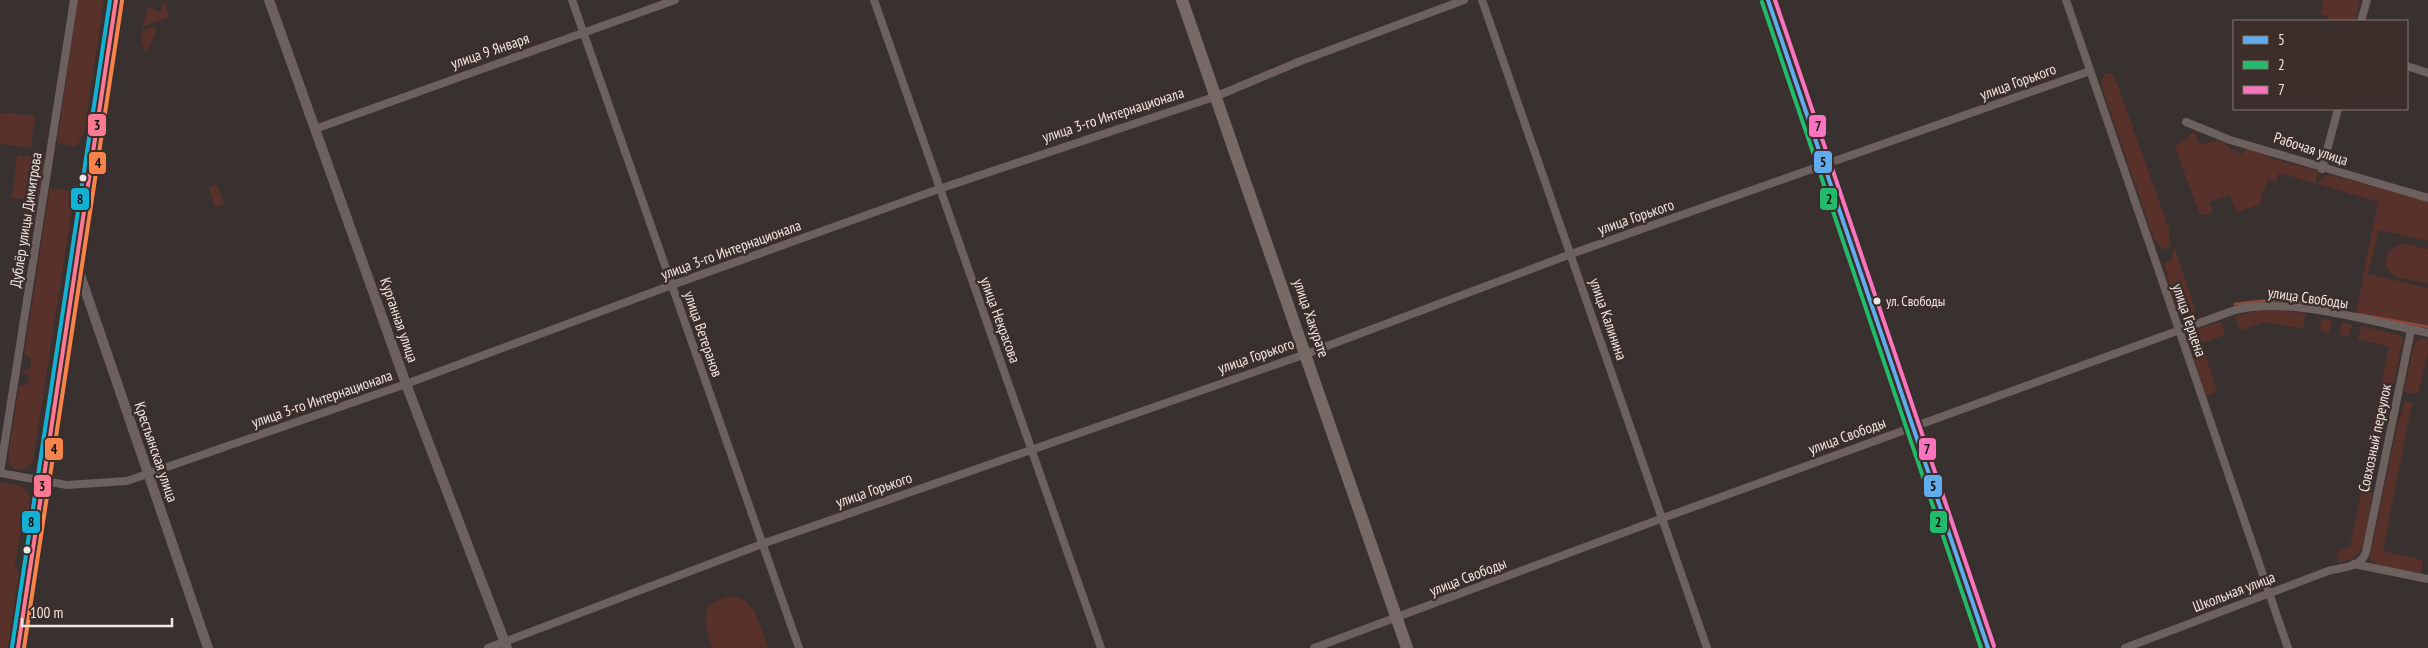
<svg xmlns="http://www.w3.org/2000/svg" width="2428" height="648" font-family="'PT Sans Narrow',sans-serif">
  <rect width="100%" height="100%" fill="#38312f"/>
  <g fill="#57312a">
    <polygon points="78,0 104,0 84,134 76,147 57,142"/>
    <polygon points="2323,0 2360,0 2355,21 2329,21 2327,16 2320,14"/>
    <polygon points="166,3 169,17 142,27 149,6 158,12 162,11 161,4"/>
    <polygon points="154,26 156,31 148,51 145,51 142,42 142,31"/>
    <polygon points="2106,73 2112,73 2118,86 2169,229 2170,247 2163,250 2153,237 2104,93 2101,80"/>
    <polygon points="8,113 35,116 31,148 0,144 0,114"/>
    <path d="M2194,132L2201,145C2226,136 2220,143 2241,154L2247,149L2264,153L2270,158L2318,171L2316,184L2279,173L2276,182L2268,179L2260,204L2237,213L2230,195L2209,202L2213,212L2204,215H2200L2175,147Z"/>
    <polygon points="17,155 39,158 44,164 35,220 25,219 27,200 12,198"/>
    <polygon points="2328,174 2428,201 2428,241 2379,230 2368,274 2428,288 2428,326 2356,312 2378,202 2318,184"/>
    <polygon points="217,185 224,204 215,207 209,188"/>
    <path d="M50,188L70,191L73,203L33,462C28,469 18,472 11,467L8,459L19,386L27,385L29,375L21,372L22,370H30L31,358L24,354Z"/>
    <path d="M2404,244L2428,249V283C2418,281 2402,280 2393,275C2378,264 2389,245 2404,244Z"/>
    <polygon points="2174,247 2195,308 2192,317 2186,318 2178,313 2164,265 2172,259"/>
    <polygon points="2263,309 2306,313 2303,329 2267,322 2240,330 2235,317"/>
    <polygon points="2322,318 2332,321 2329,333 2319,330"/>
    <polygon points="2221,321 2225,335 2202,343 2217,392 2206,396 2188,339 2195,330"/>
    <polygon points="2342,322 2352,325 2349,337 2339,335"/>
    <polygon points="2361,326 2400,335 2403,339 2383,437 2370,435 2389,347 2358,339"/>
    <polygon points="2420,338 2428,339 2428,352 2418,394 2404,392 2414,344"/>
    <polygon points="2405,401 2412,403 2383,551 2423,560 2422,570 2419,575 2378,566 2370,558 2397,426"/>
    <polygon points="0,482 21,486 31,497 31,512 23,520 15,563 19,573 8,648 0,648"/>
    <path d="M2362,489L2372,493C2369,509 2368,539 2359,552C2355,559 2346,561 2339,563L2336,553L2350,547Z"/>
    <path d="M727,597C756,594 760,627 768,648H712C705,626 697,605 727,597Z"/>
  </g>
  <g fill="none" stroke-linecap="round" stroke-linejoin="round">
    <g stroke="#8d493e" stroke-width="3">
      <polyline points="2235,304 2273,300 2302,302"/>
      <polyline points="2314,305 2329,308"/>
      <polyline points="2357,314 2428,327"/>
    </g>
    <g stroke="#6c615f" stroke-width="8">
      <polyline points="572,0 799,648"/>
      <polyline points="874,0 1101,648"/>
      <polyline points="1482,0 1707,648"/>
      <polyline points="2066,0 2288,648"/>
      <polyline points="2361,21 2367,0"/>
      <polyline points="2407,66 2428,73"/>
      <polyline points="2186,122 2230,140 2428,198"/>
      <polyline points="315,129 675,0"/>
      <polyline points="2322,169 2338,109"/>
      <polyline points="0,473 67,485 127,481 147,474 406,384 672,285 939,189 1217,96 1298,62 1464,0"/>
      <polyline points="0,473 74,0"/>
      <polyline points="2354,564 2428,579"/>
      <polyline points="488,648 762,544 1306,354 1571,254 2090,71"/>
      <path d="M1314,648L1663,518L2235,310C2293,296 2370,322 2428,333"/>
      <path d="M2125,648L2328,571C2342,567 2361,568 2366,552L2411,330"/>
    </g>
    <g stroke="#6c615f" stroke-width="10">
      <polyline points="269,0 406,384 507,648"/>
      <polyline points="1768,0 1988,648"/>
      <polyline points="77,266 208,648"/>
    </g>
    <polyline stroke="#796b68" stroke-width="11" points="18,648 116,0"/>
    <polyline stroke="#776966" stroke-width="12" points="1182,0 1407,648"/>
    <defs>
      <polyline id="bus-1" points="1768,0 1988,648"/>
      <polyline id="bus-2" points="1762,2 1981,648"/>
      <polyline id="bus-3" points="1775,0 1994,646"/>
      <polyline id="bus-4" points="18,648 116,0"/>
      <polyline id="bus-5" points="24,648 122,1"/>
      <polyline id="bus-6" points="12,647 110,0"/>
    </defs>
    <use href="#bus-1" stroke="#3c2e2b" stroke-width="8"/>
    <use href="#bus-2" stroke="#3c2e2b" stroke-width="8"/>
    <use href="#bus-3" stroke="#3c2e2b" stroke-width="8"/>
    <use href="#bus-4" stroke="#3c2e2b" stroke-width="8"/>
    <use href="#bus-5" stroke="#3c2e2b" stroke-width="8"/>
    <use href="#bus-6" stroke="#3c2e2b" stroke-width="8"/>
    <use href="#bus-1" stroke="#60acee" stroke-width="4"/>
    <use href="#bus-2" stroke="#20bc6c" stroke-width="4"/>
    <use href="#bus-3" stroke="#fc73be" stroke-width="4"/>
    <use href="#bus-4" stroke="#fe7a93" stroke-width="4"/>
    <use href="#bus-5" stroke="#f8844c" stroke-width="4"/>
    <use href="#bus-6" stroke="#13b2d5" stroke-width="4"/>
  </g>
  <g fill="#f0e6e4" stroke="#3c2e2b" stroke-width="2">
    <circle cx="83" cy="178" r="4.5"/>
    <circle cx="1877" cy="301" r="4.5"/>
    <circle cx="27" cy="550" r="4.5"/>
  </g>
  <g text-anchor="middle" stroke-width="5" stroke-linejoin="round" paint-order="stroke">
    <g font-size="14" fill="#f0e6e4" stroke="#3c2e2b" text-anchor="start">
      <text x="1886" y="306">ул. Свободы</text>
    </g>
    <g font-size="15" fill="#f0e6e4" stroke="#3c2e2b">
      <text transform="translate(490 51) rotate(-19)" y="5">улица 9 Января</text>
      <text transform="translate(2018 82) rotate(-20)" y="5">улица Горького</text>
      <text transform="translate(1113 115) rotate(-18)" y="5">улица 3-го Интернационала</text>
      <text transform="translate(2311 149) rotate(18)" y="5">Рабочая улица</text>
      <text transform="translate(1636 217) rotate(-19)" y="5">улица Горького</text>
      <text transform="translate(26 220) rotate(-81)" y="5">Дублёр улицы Димитрова</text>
      <text transform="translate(731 250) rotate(-20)" y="5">улица 3-го Интернационала</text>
      <text transform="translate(2308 298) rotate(8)" y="5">улица Свободы</text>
      <text transform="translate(1311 318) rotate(71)" y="5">улица Хакурате</text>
      <text transform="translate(1608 319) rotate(71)" y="5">улица Калинина</text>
      <text transform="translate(399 320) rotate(71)" y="5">Курганная улица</text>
      <text transform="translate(1000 320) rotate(70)" y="5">улица Некрасова</text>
      <text transform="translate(2189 320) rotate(71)" y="5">улица Герцена</text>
      <text transform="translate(703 334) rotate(71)" y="5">улица Ветеранов</text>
      <text transform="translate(1256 356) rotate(-19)" y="5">улица Горького</text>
      <text transform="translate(322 399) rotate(-19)" y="5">улица 3-го Интернационала</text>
      <text transform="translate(1847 436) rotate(-20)" y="5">улица Свободы</text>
      <text transform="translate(2375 438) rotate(-78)" y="5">Совхозный переулок</text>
      <text transform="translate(156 452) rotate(71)" y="5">Крестьянская улица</text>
      <text transform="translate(874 490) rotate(-19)" y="5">улица Горького</text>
      <text transform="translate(1468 577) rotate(-21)" y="5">улица Свободы</text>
      <text transform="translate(2234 592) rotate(-21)" y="5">Школьная улица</text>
    </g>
  </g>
  <g stroke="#3c2e2b" stroke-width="2">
    <rect x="87" y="113" width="20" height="24" rx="5" fill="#fe7a93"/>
    <rect x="1808" y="114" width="19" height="24" rx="5" fill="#fc73be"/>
    <rect x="1813" y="150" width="20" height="24" rx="5" fill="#60acee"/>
    <rect x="88" y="151" width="19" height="24" rx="5" fill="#f8844c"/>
    <rect x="70" y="187" width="20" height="24" rx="5" fill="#13b2d5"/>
    <rect x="1819" y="187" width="19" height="24" rx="5" fill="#20bc6c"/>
    <rect x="1918" y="437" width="19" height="24" rx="5" fill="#fc73be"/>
    <rect x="44" y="437" width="20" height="24" rx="5" fill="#f8844c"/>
    <rect x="33" y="474" width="19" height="24" rx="5" fill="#fe7a93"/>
    <rect x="1923" y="474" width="20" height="24" rx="5" fill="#60acee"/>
    <rect x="1929" y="510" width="19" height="24" rx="5" fill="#20bc6c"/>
    <rect x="21" y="510" width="20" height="24" rx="5" fill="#13b2d5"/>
  </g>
  <g font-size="14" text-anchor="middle" font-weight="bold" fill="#111">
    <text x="97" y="130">3</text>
    <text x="1818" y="131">7</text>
    <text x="1823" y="167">5</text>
    <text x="98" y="168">4</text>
    <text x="80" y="204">8</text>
    <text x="1829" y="204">2</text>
    <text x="1927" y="454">7</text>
    <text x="54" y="454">4</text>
    <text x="42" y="491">3</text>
    <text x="1933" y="491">5</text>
    <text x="1938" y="527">2</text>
    <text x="31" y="527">8</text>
  </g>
  <rect x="2233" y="20" width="175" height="90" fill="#3c2e2b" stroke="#847875"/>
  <rect x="2243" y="36" width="25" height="8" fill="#60acee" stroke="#847875"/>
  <text x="2278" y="45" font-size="15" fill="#f0e6e4">5</text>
  <rect x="2243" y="61" width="25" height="8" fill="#20bc6c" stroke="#847875"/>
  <text x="2278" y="70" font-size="15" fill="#f0e6e4">2</text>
  <rect x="2243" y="86" width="25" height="8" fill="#fc73be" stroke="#847875"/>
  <text x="2278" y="95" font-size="15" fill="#f0e6e4">7</text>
  <path d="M22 618v8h150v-8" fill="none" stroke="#f0e6e4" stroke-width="2.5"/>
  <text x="30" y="618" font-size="15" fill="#f0e6e4" stroke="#3c2e2b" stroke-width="4" paint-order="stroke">100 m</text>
</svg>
